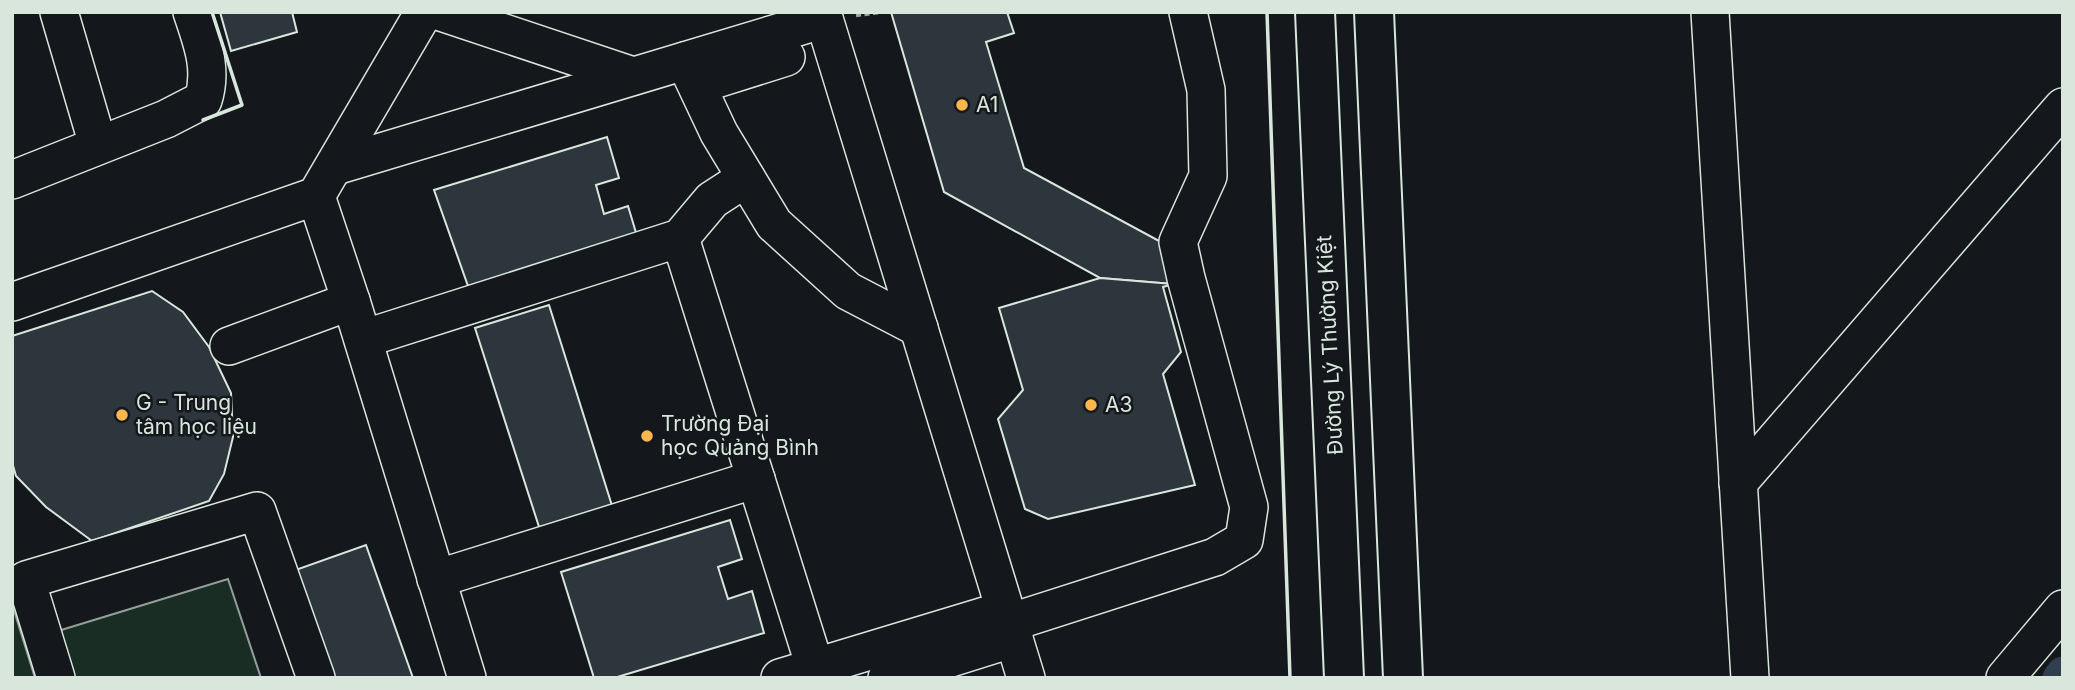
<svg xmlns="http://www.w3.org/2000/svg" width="2075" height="690" font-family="Inter,sans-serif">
  <rect width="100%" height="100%" fill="#14181c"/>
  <g fill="#1a2d24" stroke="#939e99" stroke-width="2">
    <polygon points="228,579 261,678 71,678 58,631"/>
    <polygon points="12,604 35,678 12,678"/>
  </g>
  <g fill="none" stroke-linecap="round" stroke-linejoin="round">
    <polyline stroke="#2f3f4d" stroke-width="33" points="2059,678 2063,673"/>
  </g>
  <g fill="#2c363c" stroke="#d8e6dc" stroke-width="2">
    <polygon points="220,12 292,12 297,32 231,51"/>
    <polygon points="891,12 1007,12 1014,33 986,42 1024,168 1161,242 1173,284 1100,278 944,192"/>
    <polygon points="607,137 619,178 596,185 604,214 628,206 637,236 468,286 434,190"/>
    <polygon points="1100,278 1173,284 1163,287 1181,352 1163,374 1195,485 1048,519 1025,509 998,419 1023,390 999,308"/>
    <polygon points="152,291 183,312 209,347 231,393 233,437 224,474 209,501 92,541 46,507 16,476 12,462 12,336"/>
    <polygon points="549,305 614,512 541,533 475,328"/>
    <polygon points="730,520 742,559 718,567 728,599 752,591 764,633 614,678 594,678 561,572"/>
    <polygon points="366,545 413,678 326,678 287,573"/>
  </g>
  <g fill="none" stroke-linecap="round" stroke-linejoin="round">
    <defs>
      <g id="minor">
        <polyline points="59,12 98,145"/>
        <polyline points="441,12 633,76"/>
        <polyline points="822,12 1026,678"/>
        <polyline points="1710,12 1750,678"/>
        <polyline points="685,61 719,133 774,224 848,291 919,328"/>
        <polyline points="697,85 786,57"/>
        <polyline points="335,166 824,19"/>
        <path d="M12,180L166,119L203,100C213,69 202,42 192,12"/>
        <polyline points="316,196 351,301 467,678"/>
        <polyline points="680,238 815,667"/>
        <polyline points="12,302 316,196 424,12"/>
        <polyline points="363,339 680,238 712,200 746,178"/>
        <polyline points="229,346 351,301"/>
        <polyline points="1738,483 2063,107"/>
        <polyline points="436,579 756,479"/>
        <polyline points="1009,623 1215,557 1244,540 1249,507 1186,278 1178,242 1208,176 1206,90 1188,12"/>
        <polyline points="56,678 26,580 257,511 316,678"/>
        <polyline points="780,678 1005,610"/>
        <polyline points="887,678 1014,638"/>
        <polyline points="2005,678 2063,609"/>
      </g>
      <g id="major">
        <polyline points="1315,12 1344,678"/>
        <polyline points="1374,12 1403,678"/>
      </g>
    </defs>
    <use href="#minor" stroke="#d8e6dc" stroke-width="40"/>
    <use href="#major" stroke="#d8e6dc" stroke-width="42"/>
    <polyline stroke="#9da8a2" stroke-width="4.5" stroke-dasharray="5 3.5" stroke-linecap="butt" points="856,15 879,12"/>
    <use href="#minor" stroke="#14181c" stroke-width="37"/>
    <use href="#major" stroke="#14181c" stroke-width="38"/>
    <g stroke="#d8e6dc" stroke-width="3.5">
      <polyline points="1267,12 1290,678"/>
      <polyline points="203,120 242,105 212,12"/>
    </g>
  </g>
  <g fill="#ffb74d" stroke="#14181c" stroke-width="2.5">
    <circle cx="962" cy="105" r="7"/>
    <circle cx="1091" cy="405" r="7"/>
    <circle cx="122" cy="415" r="7"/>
    <circle cx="647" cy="436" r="7"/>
  </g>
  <g text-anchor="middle" stroke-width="5" stroke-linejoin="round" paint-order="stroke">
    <g font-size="21" fill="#d8e6dc" stroke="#14181c" text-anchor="start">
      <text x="976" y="112">A1</text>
      <text x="136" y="410">G - Trung<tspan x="136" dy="24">tâm học liệu</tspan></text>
      <text x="1105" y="412">A3</text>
      <text x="661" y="431">Trường Đại<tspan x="661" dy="24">học Quảng Bình</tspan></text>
    </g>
    <g font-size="21" fill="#d8e6dc" stroke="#14181c">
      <text transform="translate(1330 345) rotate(-93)" y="7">Đường Lý Thường Kiệt</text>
    </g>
  </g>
  <rect width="2075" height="690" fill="none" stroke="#d8e6dc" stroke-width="28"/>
</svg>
